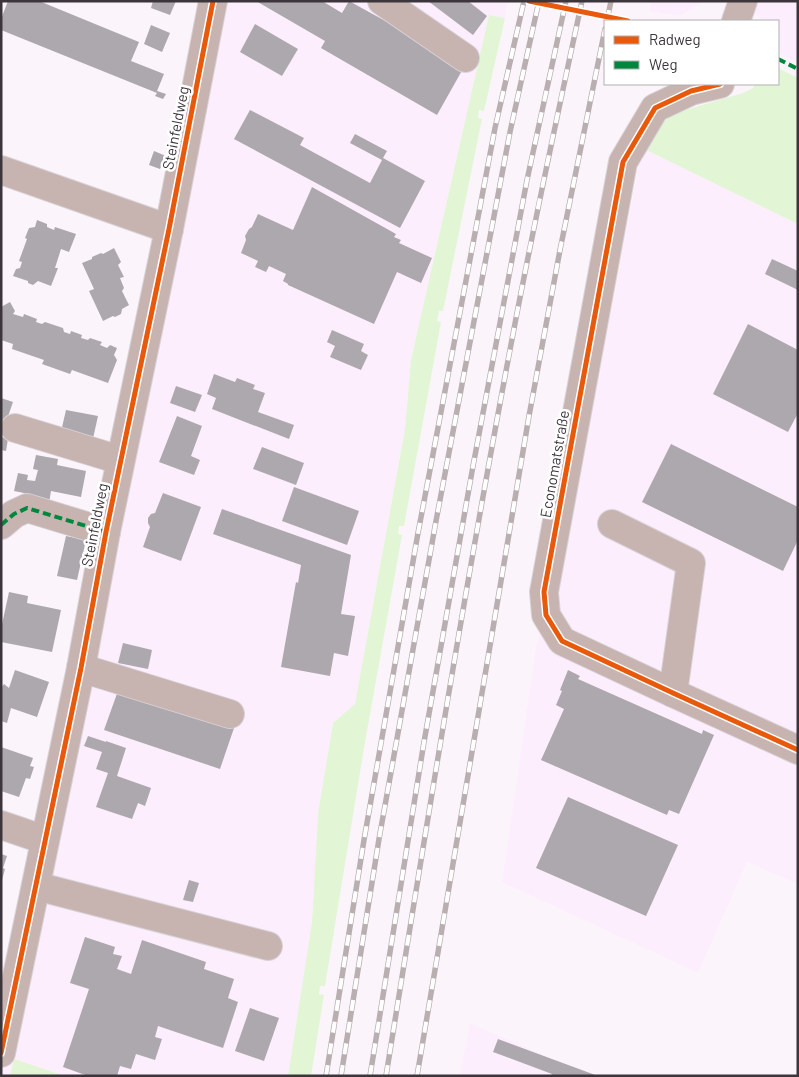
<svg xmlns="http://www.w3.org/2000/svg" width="799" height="1077" font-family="Barlow,sans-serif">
  <rect width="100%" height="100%" fill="#fbf5fb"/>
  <g fill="#fdeefd">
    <polygon points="212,1 508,1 505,18 489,15 411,360 405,429 355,705 333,723 318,813 312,922 288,1076 65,1076 14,1059 10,1076 1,1076 1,1006"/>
    <polygon points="651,1 704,1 680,16 649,11"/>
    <polygon points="734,1 798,1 798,63 778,53 778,21 762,21 751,9"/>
    <polygon points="642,148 798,224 798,884 747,862 698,973 502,882 536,647 583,458"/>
    <polygon points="470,1023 591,1076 460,1076"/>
  </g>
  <g fill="#e2f6d6">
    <polygon points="489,15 505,18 484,111 479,110 478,118 482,119 443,311 439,311 437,321 441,322 404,526 399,526 398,534 402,535 364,748 325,986 320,986 319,994 324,995 311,1076 288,1076 312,922 318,813 333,723 355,704 405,429 411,360"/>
    <polygon points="778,68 798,78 798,224 642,148 655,128 675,113 743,93 753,88 756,84 778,84"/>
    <polygon points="14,1059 65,1076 10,1076"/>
  </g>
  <g fill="#ada8ad">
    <polygon points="8,1 39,1 139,42 131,61 164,74 157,91 166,94 163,99 155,96 157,93 1,30 1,19"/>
    <polygon points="153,1 176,1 170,15 151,8"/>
    <polygon points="256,1 322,1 342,13 349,1 409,34 464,67 437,115 321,48 325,41"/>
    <polygon points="428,1 468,1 487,16 473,35"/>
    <polygon points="255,24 298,49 282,76 240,52"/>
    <polygon points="151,25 170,33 162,52 144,44"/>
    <polygon points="250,110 304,138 300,145 370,183 382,160 350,143 355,134 387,151 383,158 425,181 400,228 234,139"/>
    <polygon points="154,151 166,156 160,169 149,165"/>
    <polygon points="312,187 396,234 394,237 401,240 399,243 432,258 421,283 397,272 374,324 288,285 288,284 283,281 286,274 269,266 266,272 255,267 258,261 241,253 246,240 245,236 249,229 252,227 258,214 293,230"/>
    <polygon points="37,220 47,224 47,227 54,230 55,227 76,234 69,252 61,249 55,268 58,268 51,286 38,281 33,285 28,283 28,281 13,276 16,269 20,268 22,262 19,261 27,239 25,238 29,228 35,227"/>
    <polygon points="114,248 121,262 118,265 124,277 120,278 124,288 122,291 129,305 122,309 121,314 115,317 113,316 103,321 89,291 94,289 82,263 92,259 92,257 101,253 103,254"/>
    <polygon points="772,259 798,271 798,290 765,274"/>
    <polygon points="10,302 15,311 13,314 23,317 24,314 37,319 36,322 42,324 45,322 63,328 64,332 70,334 71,331 82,335 81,338 88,340 90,338 102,342 100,345 107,348 110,345 117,348 114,355 117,360 108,383 72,370 70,374 42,364 44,360 12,349 13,344 1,340 1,307"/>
    <polygon points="748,324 798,350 798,413 788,432 713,394"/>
    <polygon points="332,330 364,344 361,351 368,355 361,370 330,357 335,346 327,342"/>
    <polygon points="214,374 235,382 237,378 255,385 253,389 265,393 258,412 294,425 289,439 212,409 216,398 207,394"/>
    <polygon points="176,386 202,395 195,412 170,403"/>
    <polygon points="1,398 13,402 3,431 1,430"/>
    <polygon points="66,410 98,416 92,443 60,436"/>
    <polygon points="177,416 202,426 191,456 200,460 194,475 159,462"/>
    <polygon points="1,437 8,439 6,451 1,450"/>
    <polygon points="671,444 798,507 798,540 783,571 642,502"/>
    <polygon points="262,447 304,463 296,485 253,469"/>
    <polygon points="36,455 58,459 57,465 86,471 81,497 51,491 49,503 24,493 14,491 18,473 28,475 27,480 35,481 38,470 33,469"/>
    <polygon points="294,487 359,511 347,545 282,521"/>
    <polygon points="163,493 201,507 181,561 143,547 150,527 148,523 148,518 151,514 155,513"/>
    <polygon points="222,509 351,555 341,614 355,616 348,656 334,653 330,676 281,667 296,582 298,583 301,565 213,534"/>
    <polygon points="66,536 86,540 77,580 57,576"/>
    <polygon points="9,592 28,596 27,603 61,610 52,652 1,642 1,629"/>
    <polygon points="123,643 152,650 148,669 118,663"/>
    <polygon points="15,670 49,682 37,717 11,708 7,723 1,721 1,688 4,684 9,688"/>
    <polygon points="568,670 580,676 578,679 702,734 703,730 714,735 679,814 669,810 667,815 541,760 564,709 556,705 562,691 560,690"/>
    <polygon points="119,688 234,728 220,769 104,730"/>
    <polygon points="88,736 106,742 106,741 126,748 117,776 151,788 145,806 138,803 132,819 96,807 108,773 96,769 102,752 84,746"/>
    <polygon points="1,747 33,758 30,766 34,767 30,779 26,778 19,797 1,791"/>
    <polygon points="568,797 678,845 646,916 536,868"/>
    <polygon points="1,854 7,856 3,868 5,869 2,880"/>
    <polygon points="189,880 199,883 193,902 183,900"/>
    <polygon points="85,937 115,947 113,954 122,956 117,969 131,974 142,940 206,962 204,969 234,979 228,998 238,1002 223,1048 158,1026 155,1037 162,1039 155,1060 136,1054 131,1069 120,1066 117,1076 88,1076 63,1067 89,989 70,983"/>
    <polygon points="250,1008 279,1018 264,1061 235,1051"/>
    <polygon points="498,1039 598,1076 551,1076 552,1074 493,1052"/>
  </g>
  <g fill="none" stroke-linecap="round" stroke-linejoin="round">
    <defs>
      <g id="minor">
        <polyline points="382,1 465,58"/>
        <polyline points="736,21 743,1"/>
        <polyline points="720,84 691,91 655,108 623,162 544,592 546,615 562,641 673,693 798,750"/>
        <polyline points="1,170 169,229"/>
        <polyline points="15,428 120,460"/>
        <polyline points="612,524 691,563 673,693"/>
        <polyline points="1,525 14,514 27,508 106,532"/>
        <polyline points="81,668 230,714"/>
        <polyline points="1,825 45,840"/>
        <polyline points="36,886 268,946"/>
        <polyline points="1,1053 81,668 106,532 169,229 213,1"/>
      </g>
    </defs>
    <use href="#minor" stroke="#d8d3d8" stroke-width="30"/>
    <use href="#minor" stroke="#c7b4b1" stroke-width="28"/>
    <defs>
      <g id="rail">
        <polyline points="607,21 611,1"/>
        <polyline points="326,1076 364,840 418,533 495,128 524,1"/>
        <polyline points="341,1076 379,839 436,521 510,132 539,1"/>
        <polyline points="370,1076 424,742 473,466 527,180 566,1"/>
        <path d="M386,1076C426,828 466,581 513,334C534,223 558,112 582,1"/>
        <polyline points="417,1076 529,416 560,250 605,29"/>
      </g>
    </defs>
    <use href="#rail" stroke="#baafb0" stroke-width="5.5"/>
    <use href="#rail" stroke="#fff" stroke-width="4" stroke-dasharray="11" stroke-linecap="butt"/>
    <g stroke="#00873e" stroke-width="4" stroke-dasharray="8 4" stroke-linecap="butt">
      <polyline points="778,59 798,69"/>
      <polyline points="1,525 14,514 27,508 106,532"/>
    </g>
    <defs>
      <g id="cycleway">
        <polyline points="529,1 628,21"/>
        <polyline points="720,84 691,91 655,108 623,162 544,592 546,615 562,641 673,693 798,750"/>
        <polyline points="1,1053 81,668 106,532 169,229 213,1"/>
      </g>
    </defs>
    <use href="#cycleway" stroke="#fff" stroke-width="8"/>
    <use href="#cycleway" stroke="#e8590c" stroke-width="5"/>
  </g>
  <g text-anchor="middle" stroke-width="5" stroke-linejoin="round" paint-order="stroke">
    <g font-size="15" fill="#3c363c" stroke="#fff">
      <text transform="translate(176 128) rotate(-79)" y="5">Steinfeldweg</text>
      <text transform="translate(555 464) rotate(-80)" y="5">Economatstraße</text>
      <text transform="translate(95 525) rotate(-79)" y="5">Steinfeldweg</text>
    </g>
  </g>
  <rect width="799" height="1077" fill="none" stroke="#3c363c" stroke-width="5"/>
  <rect x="604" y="20" width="175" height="65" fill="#ffffff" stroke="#b1afb1"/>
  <rect x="614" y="36" width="25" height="8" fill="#e8590c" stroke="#b1afb1"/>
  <text x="649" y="45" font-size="15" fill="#3c363c">Radweg</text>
  <rect x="614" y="61" width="25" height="8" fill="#00873e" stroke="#b1afb1"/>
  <text x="649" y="70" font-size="15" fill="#3c363c">Weg</text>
</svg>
